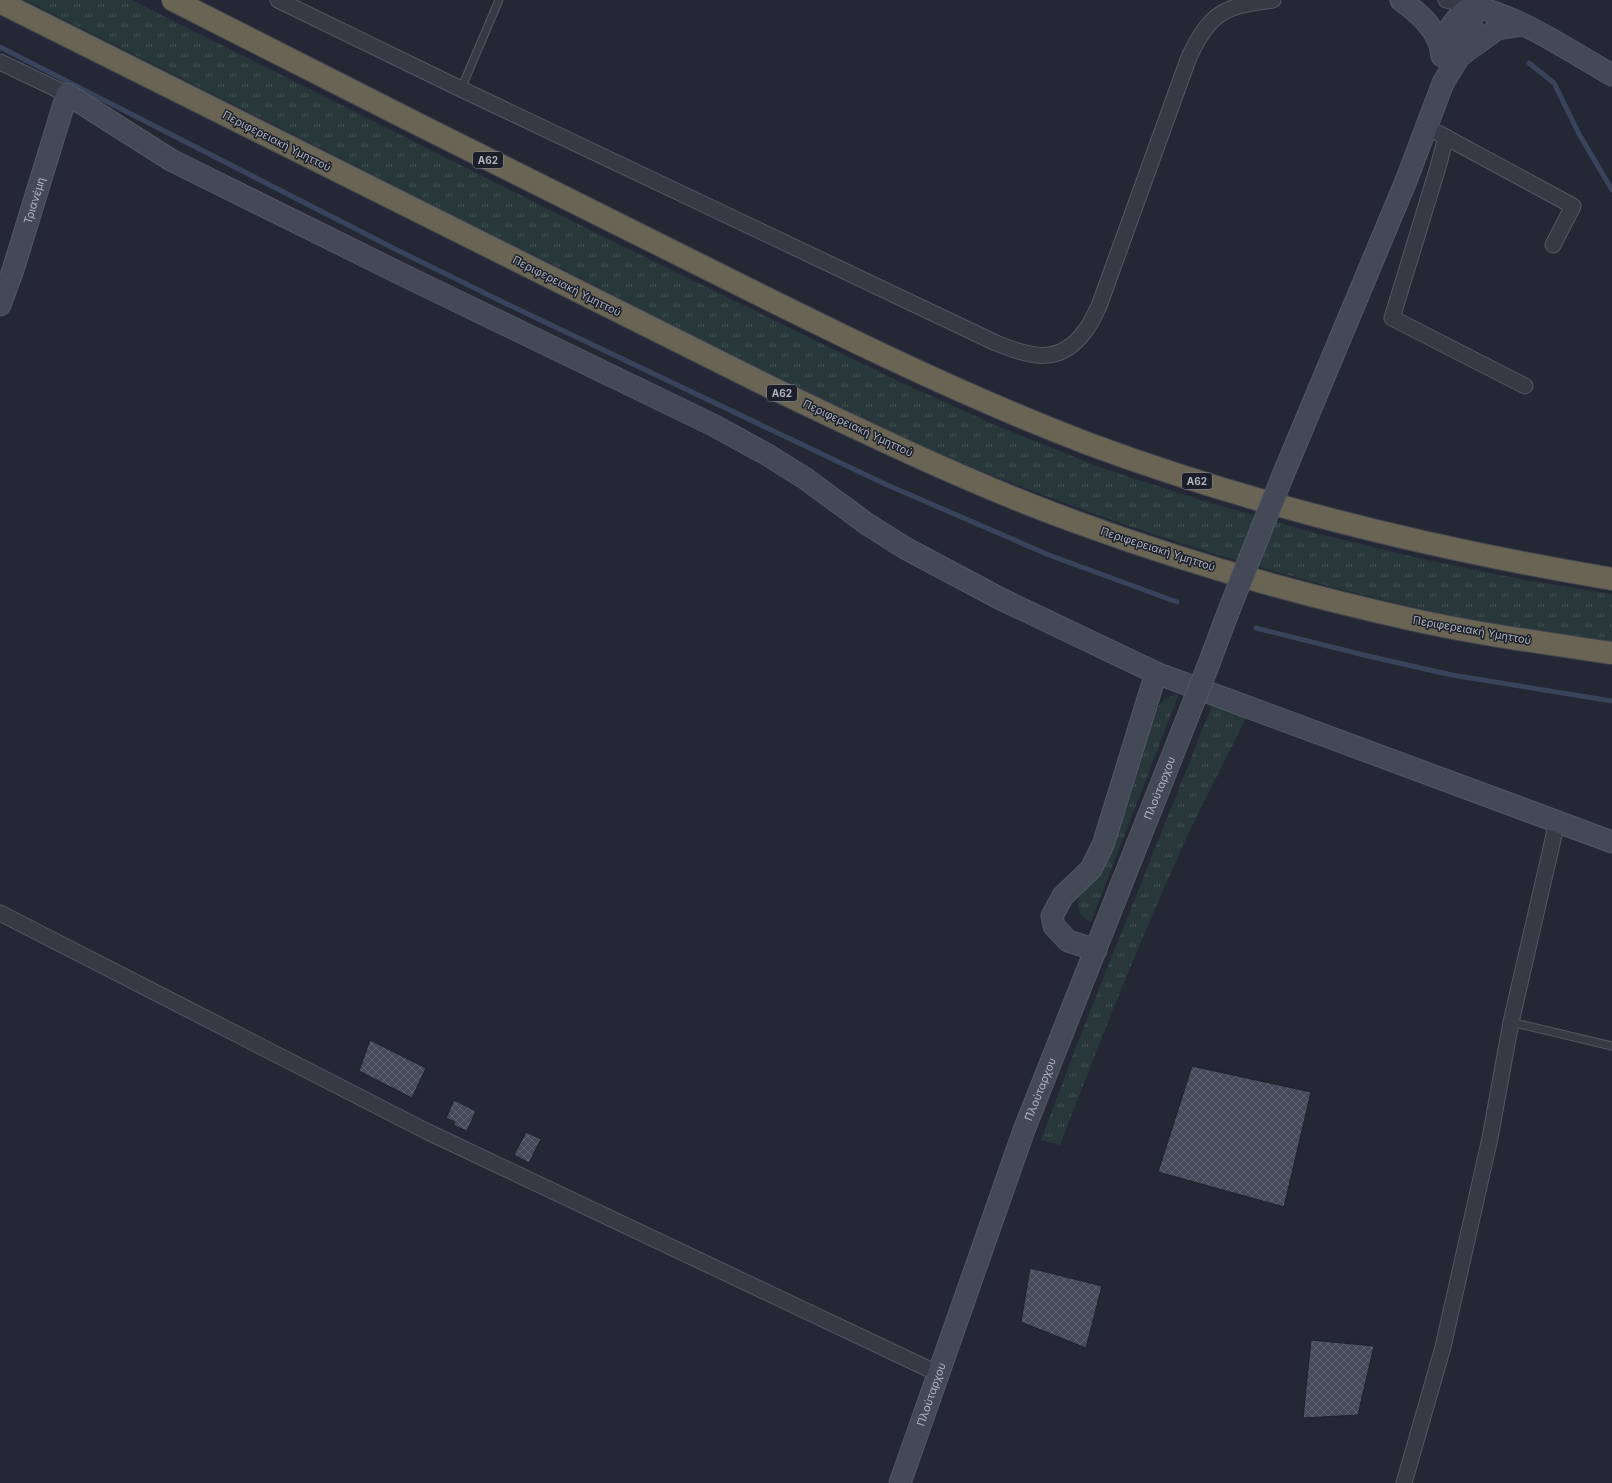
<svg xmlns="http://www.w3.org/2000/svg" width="1612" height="1483" font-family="Inter,sans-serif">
  <defs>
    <pattern id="grass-tufts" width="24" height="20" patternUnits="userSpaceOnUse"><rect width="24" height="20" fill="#283739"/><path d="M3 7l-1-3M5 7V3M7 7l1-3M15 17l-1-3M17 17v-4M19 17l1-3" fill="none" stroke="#455254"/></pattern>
    <pattern id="building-cross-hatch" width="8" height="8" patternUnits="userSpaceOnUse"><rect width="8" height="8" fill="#444a59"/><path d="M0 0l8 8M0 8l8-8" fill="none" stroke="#5c626f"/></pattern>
  </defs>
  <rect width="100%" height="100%" fill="#232834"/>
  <g fill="url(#grass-tufts)">
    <path d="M25,0H132L598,234L898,381L1000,427L1102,468L1204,501L1312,532L1418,558L1525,580L1612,594V644C1580,639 1548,635 1516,629C1333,593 1154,541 982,471C912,443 845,410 777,377Z"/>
    <path d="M1179,694L1091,922C1084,918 1077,912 1078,903C1082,884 1103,866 1111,848C1130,807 1139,760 1153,717C1160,703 1163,697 1179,694Z"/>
    <path d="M1213,703L1248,714C1226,759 1202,804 1181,850C1137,947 1098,1046 1060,1145L1041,1140L1081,1034Z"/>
  </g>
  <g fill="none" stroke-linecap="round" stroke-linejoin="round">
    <g stroke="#3a435c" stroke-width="5">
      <polyline points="0,47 397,250 507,304 885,484 1049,555 1177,602"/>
      <polyline points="1529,63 1554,83 1579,134 1612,190"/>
      <polyline points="1256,628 1372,657 1452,675 1612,701"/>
    </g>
  </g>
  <g fill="url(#building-cross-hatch)" stroke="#1d212c">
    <polygon points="370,1040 426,1068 412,1098 359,1071"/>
    <polygon points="1192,1066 1311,1092 1284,1207 1158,1172"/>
    <polygon points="454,1100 476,1111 467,1131 453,1125 455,1122 446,1118"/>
    <polygon points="526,1132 541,1139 529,1163 514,1155"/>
    <polygon points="1030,1268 1102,1286 1086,1348 1021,1322"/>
    <polygon points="1311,1340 1374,1346 1358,1415 1303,1418"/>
  </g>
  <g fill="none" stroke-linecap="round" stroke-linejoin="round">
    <defs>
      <g id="lane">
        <polyline points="461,89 499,0"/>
        <polyline points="1511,1022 1612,1046"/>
      </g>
      <g id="street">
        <path d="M278,0L461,89L996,343C1030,357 1060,366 1085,331C1091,324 1095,314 1099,306L1189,57C1211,11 1225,6 1273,0"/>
        <polyline points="1446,0 1472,6"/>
        <polyline points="0,62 67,94"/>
        <polyline points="1438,133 1573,206 1553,245"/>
        <polyline points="1446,137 1438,167 1392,318 1525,386"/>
        <polyline points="0,913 426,1131 939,1374"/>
        <polyline points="1404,1483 1443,1347 1490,1138 1511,1022 1557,822"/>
      </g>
      <g id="secondary">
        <path d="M1401,0C1420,14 1440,31 1442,56"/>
        <path d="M1441,48C1446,31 1457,15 1472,6C1521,17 1568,50 1612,75"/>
        <polyline points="1461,55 1497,29 1523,25"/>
        <path id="s1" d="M0,305L13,270L67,94L171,160L399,273L713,425L766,454L806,479L867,524L905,548L999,598L1156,673L1612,842"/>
        <polyline points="1283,475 1406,181 1443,83 1460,55 1471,31 1472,6"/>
        <polyline points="1208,666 1229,610"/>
        <polyline points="1096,950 1068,941 1054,926 1052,916 1063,896 1091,869 1103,845 1156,673"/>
        <path id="s2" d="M900,1483L1024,1130L1194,701"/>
      </g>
      <g id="highway">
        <path d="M173,0C338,84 504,168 670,250C808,319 945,389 1089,444C1259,507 1434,549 1612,579"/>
        <path d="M0,2L770,387C871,435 971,484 1076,522C1185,562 1297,594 1410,619C1476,634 1545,643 1612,653"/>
      </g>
    </defs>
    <use href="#lane" stroke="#535763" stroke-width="9"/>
    <use href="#street" stroke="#535763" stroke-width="17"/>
    <use href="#secondary" stroke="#535763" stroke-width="23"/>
    <use href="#highway" stroke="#404450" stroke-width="24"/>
    <use href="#lane" stroke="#363a45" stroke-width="7"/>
    <use href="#street" stroke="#363a45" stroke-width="15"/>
    <use href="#secondary" stroke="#444958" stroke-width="21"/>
    <use href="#highway" stroke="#6a6454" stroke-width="22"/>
    <defs>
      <g id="secondary-bridge">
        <polyline points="1229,610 1283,475"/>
        <polyline points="1194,701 1208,666"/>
      </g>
    </defs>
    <use href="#secondary-bridge" stroke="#535763" stroke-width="23" stroke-linecap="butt"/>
    <use href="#secondary-bridge" stroke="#444958" stroke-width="21"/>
  </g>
  <g text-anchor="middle" stroke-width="3" stroke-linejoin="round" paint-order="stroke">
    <g fill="#1b1f2a" stroke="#838794" stroke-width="1">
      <rect x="473" y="152" width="30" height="16" rx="3"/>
      <rect x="767" y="385" width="30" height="16" rx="3"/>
      <rect x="1182" y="473" width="30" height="16" rx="3"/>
    </g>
    <g font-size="10" font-weight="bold" fill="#b0b4c2">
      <text x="488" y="164">Α62</text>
      <text x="782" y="397">Α62</text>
      <text x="1197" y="485">Α62</text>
    </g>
    <g font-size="11" fill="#b0b4c2" stroke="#1b1f2a">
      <text transform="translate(277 141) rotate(27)" y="4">Περιφερειακή Υμηττού</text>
      <text dy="4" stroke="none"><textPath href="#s1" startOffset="110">Τριανέμη</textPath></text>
      <text transform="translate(567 286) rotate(27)" y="4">Περιφερειακή Υμηττού</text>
      <text transform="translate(858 428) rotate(25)" y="4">Περιφερειακή Υμηττού</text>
      <text transform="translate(1158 549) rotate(18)" y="4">Περιφερειακή Υμηττού</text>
      <text transform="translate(1472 630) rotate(10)" y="4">Περιφερειακή Υμηττού</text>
      <text dy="4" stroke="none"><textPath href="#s2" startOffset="742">Πλούταρχου</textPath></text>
      <text dy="4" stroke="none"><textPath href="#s2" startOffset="418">Πλούταρχου</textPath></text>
      <text dy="4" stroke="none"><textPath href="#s2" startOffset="94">Πλούταρχου</textPath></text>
    </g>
  </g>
</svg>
